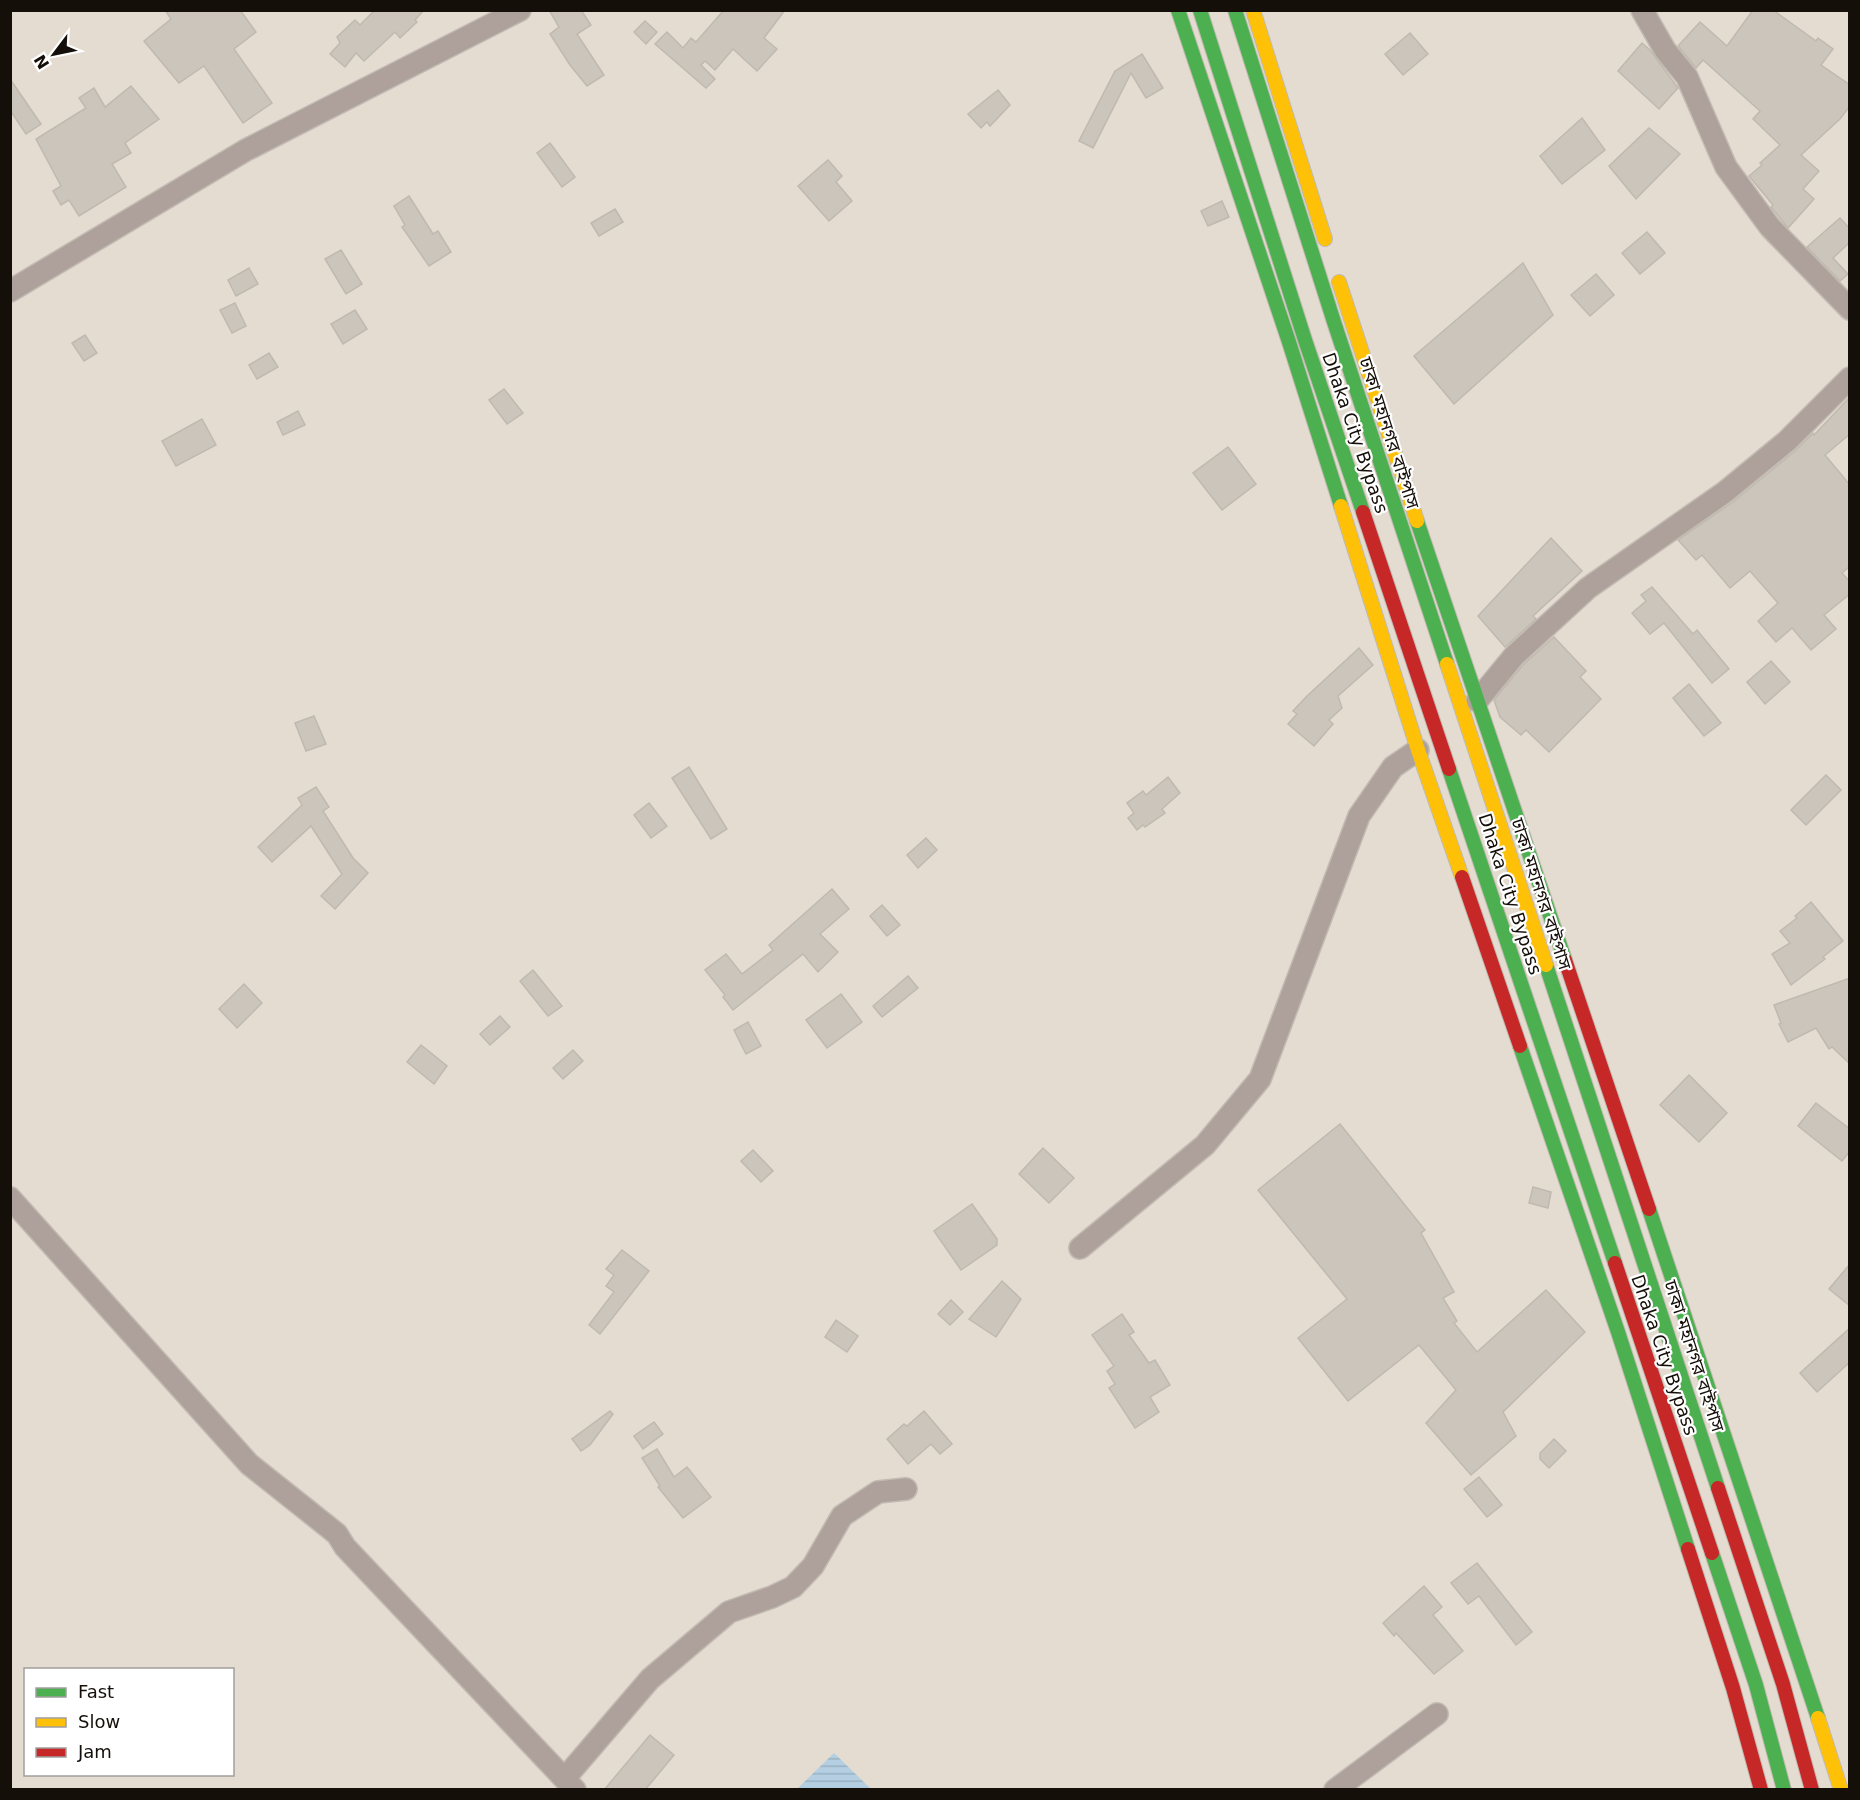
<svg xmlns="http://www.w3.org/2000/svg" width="1860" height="1800" font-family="'DejaVu Sans','Noto Sans Bengali',sans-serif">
  <defs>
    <pattern id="water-rules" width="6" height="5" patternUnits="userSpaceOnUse" patternTransform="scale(1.5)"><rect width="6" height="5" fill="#b4cfe2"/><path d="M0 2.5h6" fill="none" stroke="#9ab1c1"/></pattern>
  </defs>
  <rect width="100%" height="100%" fill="#e4dcd0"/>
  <polygon fill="url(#water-rules)" points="834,1753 871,1789 797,1789"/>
  <g fill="#ccc5bc" stroke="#bfb9b0" stroke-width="1.5">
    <polygon points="165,10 240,10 256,32 234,49 272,103 243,123 204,66 179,83 144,41 171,19"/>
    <polygon points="375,10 424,10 415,20 417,22 400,38 395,32 364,61 356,53 345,67 330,54 340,43 337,37 355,20 360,25"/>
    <polygon points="549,10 581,10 591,25 577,34 604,75 587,86 570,65 550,34 559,27"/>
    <polygon points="724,10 785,10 764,38 777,49 757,71 733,49 715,70 705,61 701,65 715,79 706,88 655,44 667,32 683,48 691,38 696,42"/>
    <polygon points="1753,10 1773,10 1816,41 1818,38 1833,49 1821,65 1850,85 1850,106 1840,119 1801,155 1819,171 1803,189 1814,199 1788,228 1771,207 1773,205 1749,176 1762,165 1760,163 1780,145 1753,119 1760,111 1703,60 1696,68 1678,46 1700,22 1727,46"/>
    <polygon points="645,21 657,32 646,44 634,32"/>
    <polygon points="1410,33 1428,54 1403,75 1385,54"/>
    <polygon points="1642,43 1650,50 1678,88 1659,109 1618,71"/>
    <polygon points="1142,54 1163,88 1146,98 1131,73 1093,148 1079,141 1115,71"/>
    <polygon points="10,79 41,124 26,134 10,110"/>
    <polygon points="131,86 159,119 125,143 131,153 112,164 126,187 79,216 69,200 61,205 53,191 61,186 36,139 86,108 79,98 94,88 105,107"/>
    <polygon points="998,90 1010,105 990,126 987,122 981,128 968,114"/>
    <polygon points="1582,118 1605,150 1562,184 1540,156"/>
    <polygon points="1649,128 1680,154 1636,199 1609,166"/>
    <polygon points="550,143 575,177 562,187 537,153"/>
    <polygon points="828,160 842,176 836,182 852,201 829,221 798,186"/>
    <polygon points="409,196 433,234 438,231 451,252 429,266 402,227 405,225 394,206"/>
    <polygon points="1222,201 1229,217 1208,226 1201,211"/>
    <polygon points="615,209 623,222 599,236 591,223"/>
    <polygon points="1840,218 1850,229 1850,242 1833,258 1848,274 1840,281 1807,247"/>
    <polygon points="1647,232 1665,253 1640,274 1622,253"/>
    <polygon points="341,250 362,284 346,294 325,259"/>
    <polygon points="1523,263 1553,315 1454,404 1414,356"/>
    <polygon points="249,268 258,284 236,296 228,280"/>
    <polygon points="1596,274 1614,295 1590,316 1571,295"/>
    <polygon points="235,303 246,326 232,333 220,310"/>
    <polygon points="355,310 367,329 343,344 331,324"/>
    <polygon points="85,335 97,353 84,361 72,343"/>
    <polygon points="269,353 278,367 257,379 249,365"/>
    <polygon points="504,389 523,413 507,424 489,400"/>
    <polygon points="1850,397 1850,434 1825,455 1850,485 1850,566 1842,573 1850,582 1850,594 1824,615 1836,629 1811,650 1792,628 1776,642 1758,621 1778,603 1750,571 1730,588 1702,555 1696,560 1678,540 1733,502 1795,451 1813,433 1814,435"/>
    <polygon points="298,411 305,425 283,435 277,422"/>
    <polygon points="202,419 216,445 176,466 162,441"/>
    <polygon points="1228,447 1256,484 1222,510 1193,473"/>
    <polygon points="1551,538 1582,571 1533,616 1536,619 1505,647 1478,616"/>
    <polygon points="1652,587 1693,634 1697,630 1729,669 1712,683 1664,623 1650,634 1632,613 1646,601 1641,595"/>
    <polygon points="1554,637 1586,671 1580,677 1601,699 1549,752 1526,730 1521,735 1500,717 1494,700 1523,665"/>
    <polygon points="1359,648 1373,665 1338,696 1342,708 1329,720 1333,724 1314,746 1288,724 1297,714 1293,711 1307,696"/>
    <polygon points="1771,661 1790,682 1765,704 1747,682"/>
    <polygon points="1689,684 1721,723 1704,736 1673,698"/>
    <polygon points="314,716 326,744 306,751 295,723"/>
    <polygon points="689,767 727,829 711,839 672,778"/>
    <polygon points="1826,775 1841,790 1806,825 1791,810"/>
    <polygon points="1168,777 1180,793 1162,809 1165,813 1145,827 1143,825 1137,830 1128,818 1134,813 1127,803 1143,791 1146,795"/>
    <polygon points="316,787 329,807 323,811 353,858 368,873 335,909 321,896 342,874 311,826 272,862 258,847 302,805 298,798"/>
    <polygon points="649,803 667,826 651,838 634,815"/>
    <polygon points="926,838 937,850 918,868 907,855"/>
    <polygon points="832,889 849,909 820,934 838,952 818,972 803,954 733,1010 723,997 725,995 705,970 726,954 742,974 773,950 769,945"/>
    <polygon points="1811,902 1843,941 1823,957 1825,959 1791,985 1772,954 1790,943 1780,931 1797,918 1795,916"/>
    <polygon points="882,905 900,925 887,936 870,916"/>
    <polygon points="533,970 562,1006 548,1016 520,981"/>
    <polygon points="908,976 918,988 882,1017 873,1006"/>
    <polygon points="1850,978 1850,1064 1832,1047 1829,1049 1816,1028 1788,1042 1779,1024 1781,1023 1774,1005"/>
    <polygon points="244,984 262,1003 237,1028 219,1009"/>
    <polygon points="841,994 862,1022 827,1048 806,1020"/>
    <polygon points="500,1016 510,1027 490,1045 480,1034"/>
    <polygon points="748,1022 761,1046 746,1054 734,1030"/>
    <polygon points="421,1045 447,1066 434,1084 407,1062"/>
    <polygon points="573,1050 583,1061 563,1079 553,1068"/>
    <polygon points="1689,1075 1727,1113 1699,1142 1660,1105"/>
    <polygon points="1816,1103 1850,1129 1850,1151 1842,1161 1798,1126"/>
    <polygon points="1340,1124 1425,1230 1421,1233 1454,1292 1443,1298 1457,1321 1454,1323 1477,1352 1546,1290 1585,1332 1503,1412 1516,1436 1471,1475 1426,1423 1456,1390 1419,1345 1348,1401 1298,1338 1347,1299 1258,1190"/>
    <polygon points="1043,1148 1074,1178 1049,1203 1019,1174"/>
    <polygon points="753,1150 773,1171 761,1182 741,1161"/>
    <polygon points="1533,1187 1551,1192 1548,1208 1529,1203"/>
    <polygon points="972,1204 997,1239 997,1245 961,1270 934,1231"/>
    <polygon points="622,1250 649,1271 600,1334 589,1325 614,1292 606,1286 614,1275 606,1269"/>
    <polygon points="1850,1264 1850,1306 1829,1289"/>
    <polygon points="1002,1281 1021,1299 996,1337 969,1319"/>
    <polygon points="951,1300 963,1312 950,1325 938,1314"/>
    <polygon points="1122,1314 1134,1332 1129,1335 1149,1363 1155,1360 1170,1385 1150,1397 1159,1412 1135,1428 1109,1388 1115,1384 1107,1371 1114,1366 1092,1335"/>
    <polygon points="836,1320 858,1336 847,1352 825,1337"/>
    <polygon points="1850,1328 1850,1362 1817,1392 1800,1373"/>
    <polygon points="610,1411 613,1414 590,1445 581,1451 572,1439"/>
    <polygon points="924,1411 952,1444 940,1454 931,1444 908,1464 887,1439 904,1424 907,1426"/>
    <polygon points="654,1422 663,1434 643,1449 634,1436"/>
    <polygon points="1554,1439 1566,1451 1549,1468 1540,1459 1540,1453"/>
    <polygon points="657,1449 674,1477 687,1467 711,1497 683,1518 658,1487 660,1486 642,1458"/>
    <polygon points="1479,1477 1502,1505 1487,1517 1464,1489"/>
    <polygon points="1477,1563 1532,1632 1516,1645 1479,1596 1468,1604 1451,1583"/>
    <polygon points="1424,1586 1442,1607 1433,1615 1463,1651 1434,1674 1396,1633 1394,1636 1383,1623"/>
    <polygon points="650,1735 674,1755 645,1790 604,1790"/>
  </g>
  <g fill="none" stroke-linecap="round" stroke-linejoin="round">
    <defs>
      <g id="street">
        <polyline points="1642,10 1665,50 1687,77 1726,167 1770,227 1850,309"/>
        <polyline points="10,291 246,150 520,10"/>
        <polyline points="1477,701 1514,656 1588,588 1725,492 1787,441 1850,378"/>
        <polyline points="10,1198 249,1464 337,1534 345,1547 575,1790"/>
        <polyline points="1080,1248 1205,1145 1260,1079 1359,816 1393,767 1418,750"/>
        <polyline points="565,1778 650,1679 729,1612 772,1597 793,1587 813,1566 842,1516 878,1492 906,1489"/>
        <polyline points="1335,1790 1437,1714"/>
      </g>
      <g id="fast">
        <polyline points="1178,10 1289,342 1341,506"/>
        <polyline points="1200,10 1305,340 1363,512"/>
        <polyline points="1235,10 1334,322 1447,664"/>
        <polyline points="1417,521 1565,960"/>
        <polyline points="1449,769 1615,1263"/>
        <polyline points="1546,965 1718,1488"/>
        <polyline points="1520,1046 1618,1332 1688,1549"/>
        <polyline points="1649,1209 1818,1718"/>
        <polyline points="1712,1553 1756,1685 1784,1790"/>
      </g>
      <g id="slow">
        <polyline points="1253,10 1325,239"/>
        <polyline points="1339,282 1417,521"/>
        <polyline points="1341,506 1418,750 1462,877"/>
        <polyline points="1447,664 1546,965"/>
        <polyline points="1818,1718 1841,1790"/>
      </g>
      <g id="jam">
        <polyline points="1363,512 1449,769"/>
        <polyline points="1462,877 1520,1046"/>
        <polyline points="1565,960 1649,1209"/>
        <polyline points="1615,1263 1712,1553"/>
        <polyline points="1718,1488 1783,1684 1812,1790"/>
        <polyline points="1688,1549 1733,1688 1761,1790"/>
      </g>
    </defs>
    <use href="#street" stroke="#c1bab2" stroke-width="24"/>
    <use href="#fast" stroke="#c1bab2" stroke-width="16"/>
    <use href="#slow" stroke="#c1bab2" stroke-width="16"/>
    <use href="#jam" stroke="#c1bab2" stroke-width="16"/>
    <use href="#street" stroke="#aea09b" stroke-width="21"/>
    <use href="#fast" stroke="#4caf50" stroke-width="14"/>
    <use href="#slow" stroke="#ffc107" stroke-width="14"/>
    <use href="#jam" stroke="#c62828" stroke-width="14"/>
  </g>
  <g text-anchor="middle" stroke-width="4.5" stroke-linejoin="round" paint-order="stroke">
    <g font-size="18" fill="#150f09" stroke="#fff">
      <text transform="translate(1355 433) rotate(71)" y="6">Dhaka City Bypass</text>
      <text transform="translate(1389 433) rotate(72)" y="6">ঢাকা মহানগর বাইপাস</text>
      <text transform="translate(1510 894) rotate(72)" y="6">Dhaka City Bypass</text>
      <text transform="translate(1541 894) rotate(72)" y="6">ঢাকা মহানগর বাইপাস</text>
      <text transform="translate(1664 1355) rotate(71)" y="6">Dhaka City Bypass</text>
      <text transform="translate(1694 1356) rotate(72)" y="6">ঢাকা মহানগর বাইপাস</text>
    </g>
  </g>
  <rect width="1860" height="1800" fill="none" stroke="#150f09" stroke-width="24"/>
  <rect x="24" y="1668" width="210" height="108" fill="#ffffff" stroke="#a19f9d" stroke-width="1.5"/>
  <rect x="36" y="1688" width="30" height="9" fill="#4caf50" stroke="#a19f9d" stroke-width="1.5"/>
  <text x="78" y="1698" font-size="18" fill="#150f09">Fast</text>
  <rect x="36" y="1718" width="30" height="9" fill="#ffc107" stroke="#a19f9d" stroke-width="1.5"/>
  <text x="78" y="1728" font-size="18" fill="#150f09">Slow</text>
  <rect x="36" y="1748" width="30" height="9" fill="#c62828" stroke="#a19f9d" stroke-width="1.5"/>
  <text x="78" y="1758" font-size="18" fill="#150f09">Jam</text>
  <g transform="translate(54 54) rotate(238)" stroke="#ffffff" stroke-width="4.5" paint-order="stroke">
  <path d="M0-4.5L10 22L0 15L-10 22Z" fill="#150f09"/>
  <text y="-9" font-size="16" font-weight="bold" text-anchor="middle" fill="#150f09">N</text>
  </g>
</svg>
